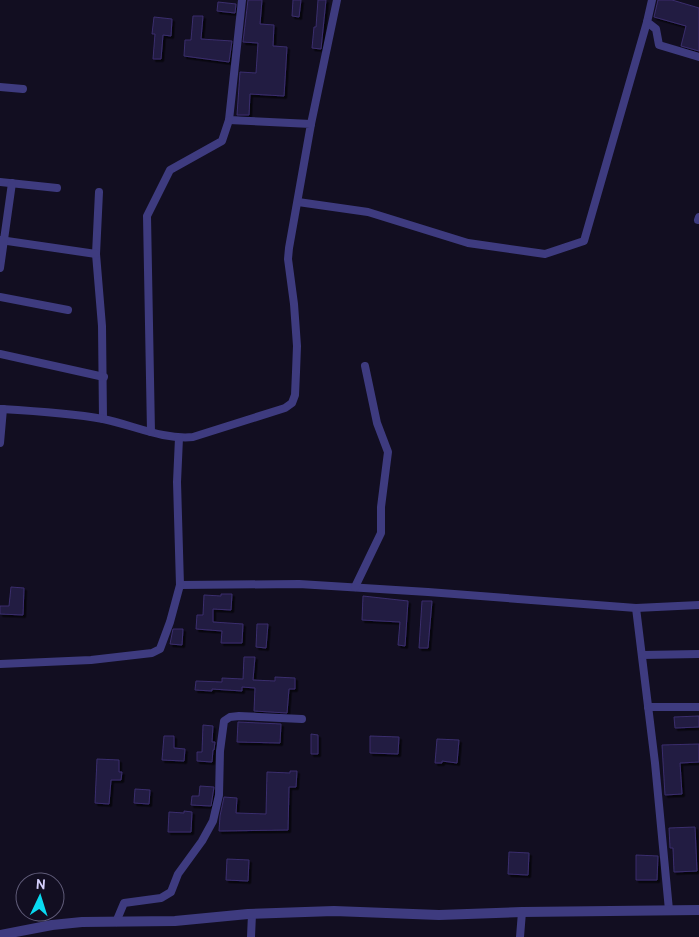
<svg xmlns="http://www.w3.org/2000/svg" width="699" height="937" font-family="Cabin,sans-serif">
  <defs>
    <filter id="shadow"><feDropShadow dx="2.5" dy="2.5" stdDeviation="0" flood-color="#0009"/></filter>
  </defs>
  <rect width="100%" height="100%" fill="#120e21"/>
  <g fill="#231b42" stroke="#3a2e6d" filter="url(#shadow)">
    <polygon points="248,0 262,0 260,24 274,25 273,46 287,47 284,96 250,94 249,115 237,115 240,72 256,73 258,43 243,42"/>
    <polygon points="293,0 301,0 299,17 292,16"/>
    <polygon points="318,0 326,0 321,49 312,48 314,27 316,27"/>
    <polygon points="658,0 672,0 699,8 699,51 681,46 686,26 654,17"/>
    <polygon points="218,2 236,4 235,13 217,11"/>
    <polygon points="193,16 203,16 201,39 232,41 229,62 184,56 185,40 191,40"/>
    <polygon points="154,17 172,19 171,36 163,35 161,59 153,59 155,34 152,34"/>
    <polygon points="11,587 24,588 23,615 0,614 0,606 9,606"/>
    <polygon points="221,594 232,594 231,610 213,609 213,622 243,624 242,643 221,643 222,631 196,629 197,615 203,615 204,595 221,596"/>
    <polygon points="363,596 408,601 405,646 398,645 400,622 362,620"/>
    <polygon points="422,601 432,601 428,648 419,648"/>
    <polygon points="257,624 268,624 266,648 256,647"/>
    <polygon points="173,629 183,629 182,645 170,644"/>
    <polygon points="244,657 255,657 253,680 275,681 275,677 295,678 295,689 289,689 287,713 254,711 255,688 242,687 242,691 212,689 212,691 195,690 196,681 222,682 222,678 243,679"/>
    <polygon points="699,716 699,727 675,728 674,717"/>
    <polygon points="238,722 281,724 280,743 237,742"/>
    <polygon points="203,725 213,726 212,742 215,742 214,750 213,750 212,762 197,761 197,752 202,752"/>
    <polygon points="311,734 318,735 318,754 311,754"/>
    <polygon points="164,736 174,736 174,748 185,749 184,761 162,760"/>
    <polygon points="370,736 399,737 398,754 370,753"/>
    <polygon points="437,739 459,740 457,763 442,761 442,763 435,763"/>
    <polygon points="699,744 699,762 680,763 682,794 665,795 662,745"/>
    <polygon points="97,759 119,760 119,772 122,772 121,780 111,780 109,804 95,803"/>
    <polygon points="290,771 297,771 296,787 289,787 288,830 219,831 220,816 224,797 237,798 236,813 266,814 267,772 290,773"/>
    <polygon points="200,786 214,787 211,806 191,805 192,796 199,796"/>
    <polygon points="135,789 150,790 149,804 134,803"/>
    <polygon points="184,811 192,812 191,832 168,832 169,812 184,813"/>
    <polygon points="695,827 697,871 674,872 673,848 670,848 669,828"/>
    <polygon points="509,852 529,853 528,875 508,874"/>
    <polygon points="636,855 658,856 657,880 636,880"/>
    <polygon points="227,859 249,860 248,881 226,880"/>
  </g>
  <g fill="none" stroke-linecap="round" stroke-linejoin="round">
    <g stroke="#3e3b7f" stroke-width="8">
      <polyline points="652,0 647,22 656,29 659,45 699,57"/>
      <polyline points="0,87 23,89"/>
      <polyline points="311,124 337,0"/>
      <polyline points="0,182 57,188"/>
      <polyline points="99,192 96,254 102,326 103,419"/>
      <polyline points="298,202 368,212 468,243 545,254 584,241 647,22"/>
      <polyline points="698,220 699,217"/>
      <polyline points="0,240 96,254"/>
      <polyline points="0,268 12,183"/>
      <polyline points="0,297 68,310"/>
      <polyline points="0,354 104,377"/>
      <path d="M0,409C34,411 69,413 103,419C133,425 163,440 193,437L285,408L292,403L295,395L296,372L297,346L294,304L288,259L289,248L311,124L229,120L242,0"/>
      <polyline points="151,432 147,216 170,170 222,141 229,120"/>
      <polyline points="0,443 3,409"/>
      <polyline points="180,585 299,584 428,592 636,608 699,605"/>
      <polyline points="355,587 381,533 381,507 388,452 377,423 365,366"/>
      <polyline points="636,608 655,763 669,910"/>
      <polyline points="642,655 699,654"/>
      <polyline points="0,664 91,660 152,653 160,649 170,622 180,585 177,482 179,438"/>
      <polyline points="648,707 699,707"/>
      <polyline points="116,922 124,903 161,898 171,892 178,874 202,841 213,821 219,795 220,751 224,721 230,717 239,716 302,719"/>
      <polyline points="251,937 252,914"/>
      <polyline points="520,937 522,912"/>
    </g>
    <polyline stroke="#3e3b7f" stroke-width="10" points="0,935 52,925 82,922 175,921 248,914 334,911 439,915 522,912 699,910"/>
  </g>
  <g transform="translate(40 897) rotate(4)"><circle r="24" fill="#120e21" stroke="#605c79"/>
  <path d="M0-4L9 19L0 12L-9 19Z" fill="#09daf1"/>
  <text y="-8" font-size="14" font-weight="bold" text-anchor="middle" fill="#d6d0fd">N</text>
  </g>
</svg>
